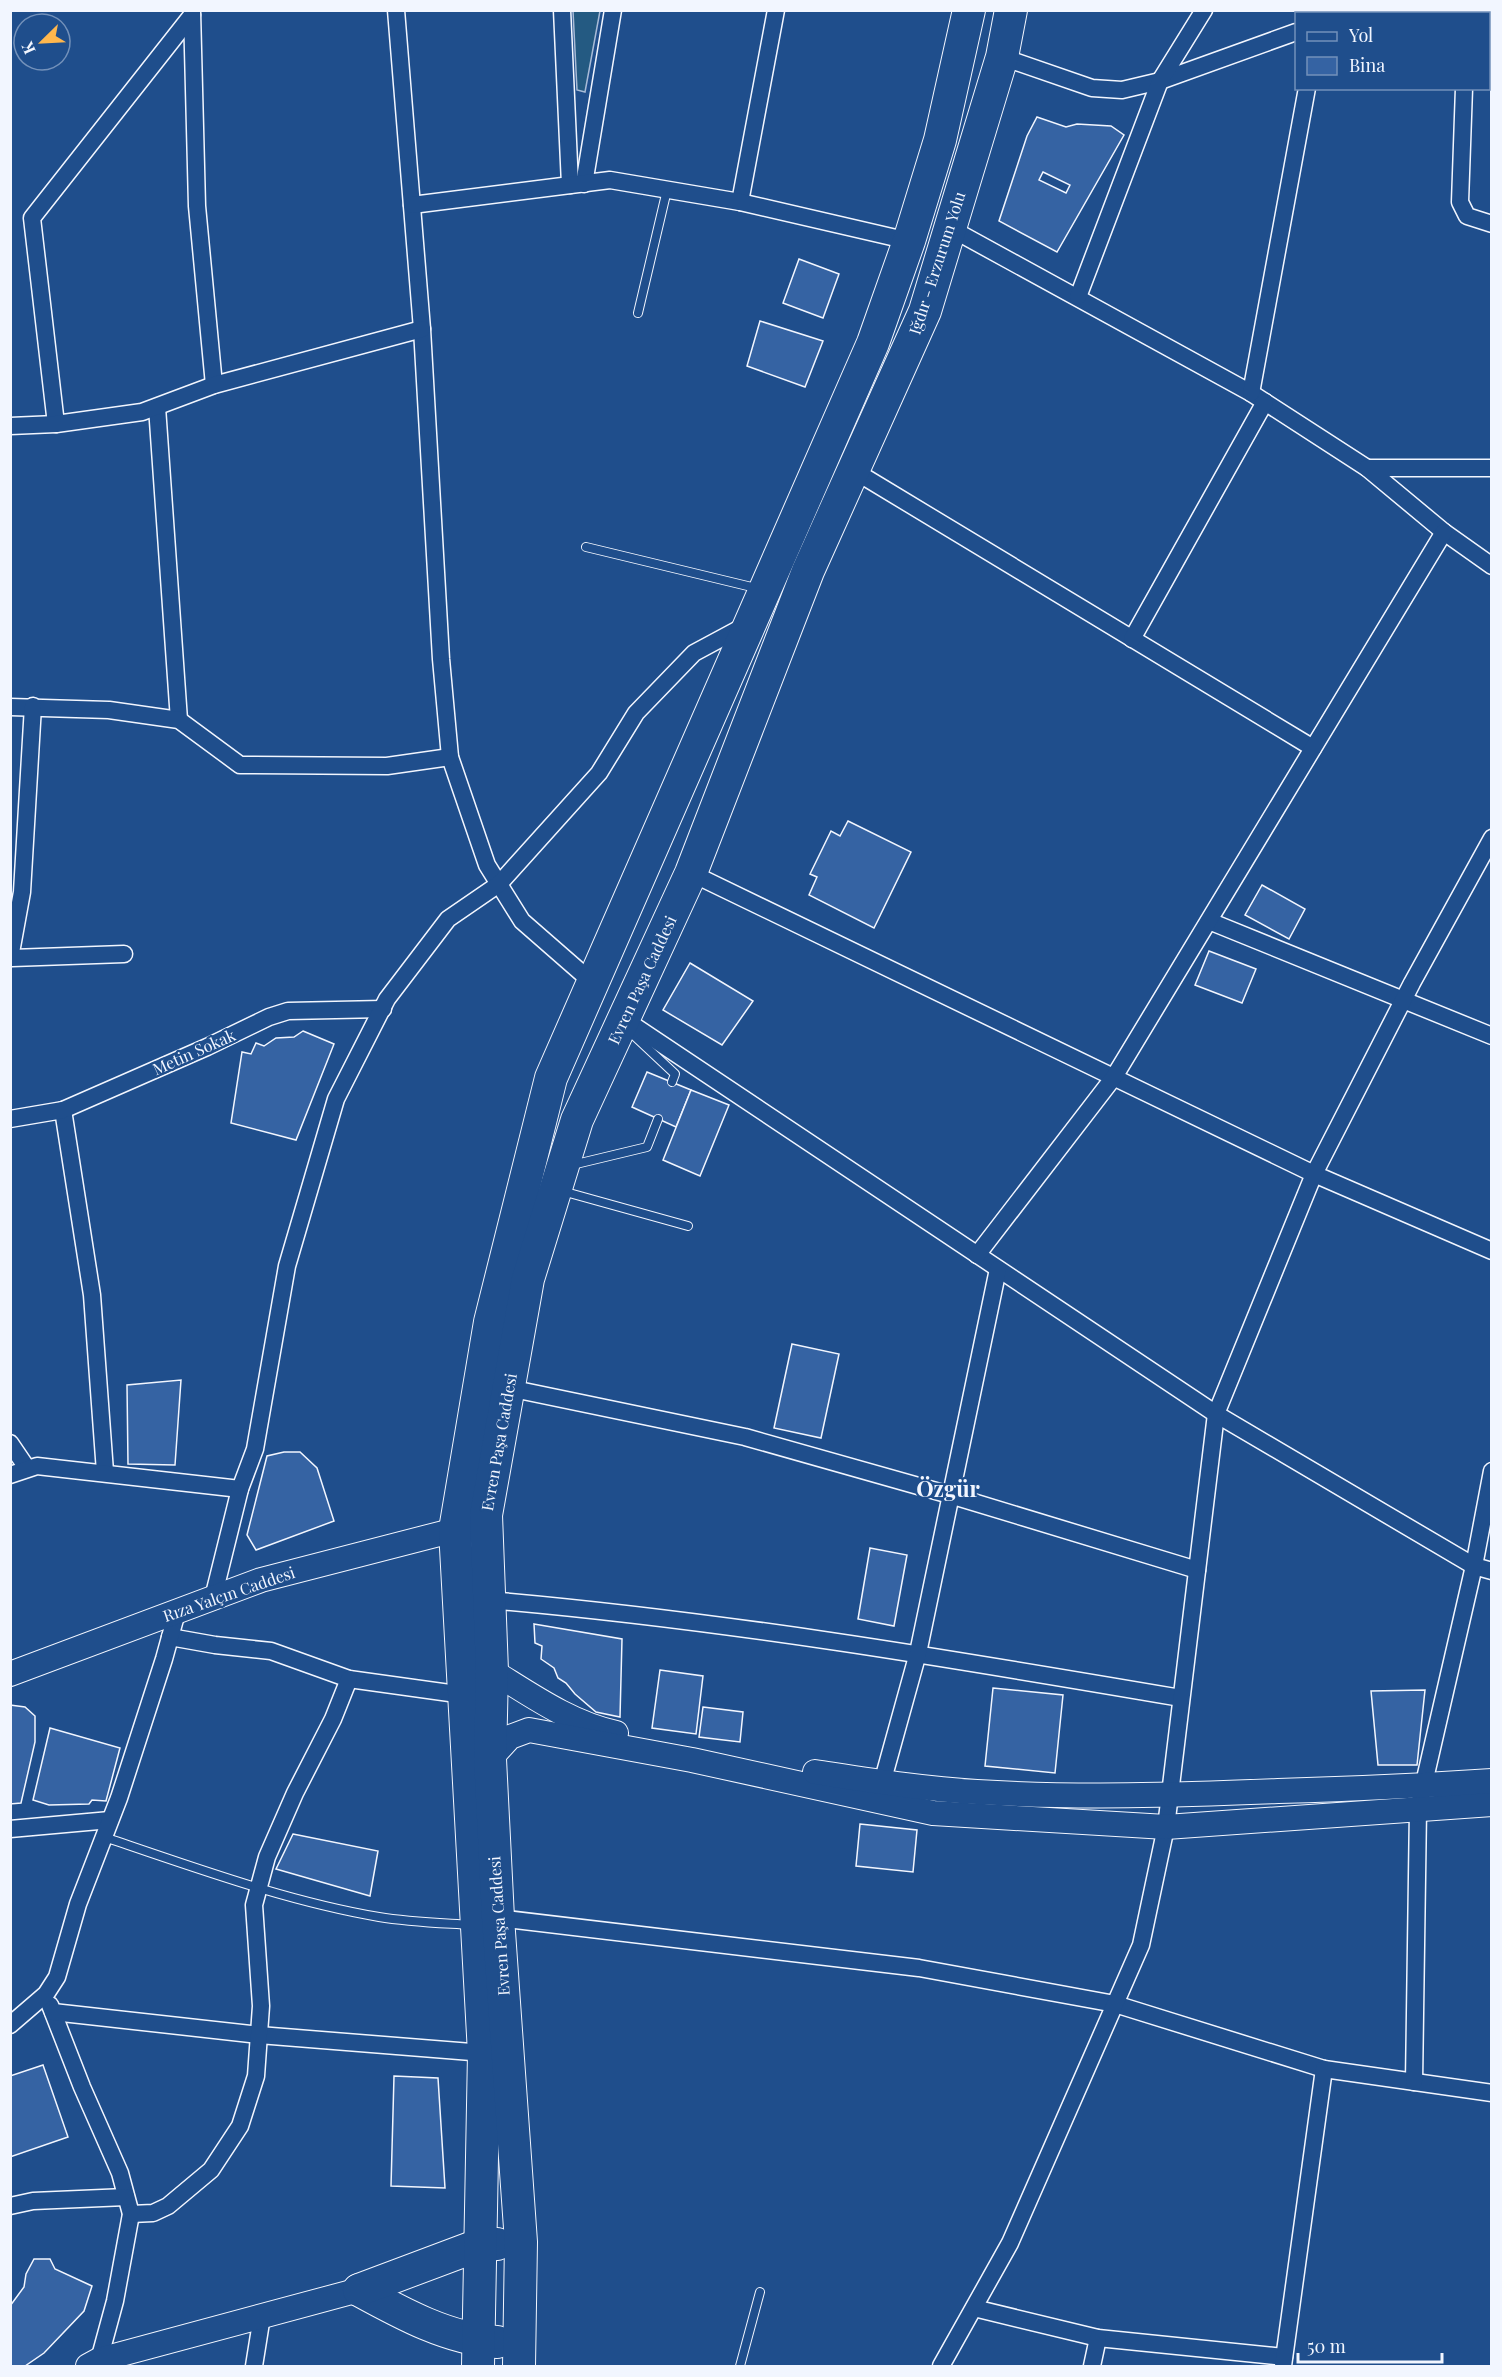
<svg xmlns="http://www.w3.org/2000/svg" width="1502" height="2377" font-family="'Playfair Display',serif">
  <rect width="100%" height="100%" fill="#1f4e8c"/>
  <polygon fill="#245a82" stroke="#a8bbd7" stroke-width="1.5" points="573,11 600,11 585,92 577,90"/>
  <g fill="#3563a3" stroke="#f2f6ff" stroke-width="1.5" fill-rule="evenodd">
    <path d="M1037,117L1066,127L1077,124L1111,126L1124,135L1057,252L999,221L1027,136ZM1043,172L1070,185L1066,193L1039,180Z"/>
    <polygon points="799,259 839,274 823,318 783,303"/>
    <polygon points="760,321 823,341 805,387 747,366"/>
    <polygon points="848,821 911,852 874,928 809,895 817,877 810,874 831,831 840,836"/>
    <polygon points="1262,885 1305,909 1289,939 1245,915"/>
    <polygon points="1209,951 1256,969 1242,1003 1195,985"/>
    <polygon points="690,963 753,1001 722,1045 663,1010"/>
    <polygon points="303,1031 334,1044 296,1140 231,1123 242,1052 251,1054 256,1043 264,1046 276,1038 294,1037"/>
    <polygon points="647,1072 691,1090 676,1127 632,1107"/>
    <polygon points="691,1090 729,1105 700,1176 663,1160"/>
    <polygon points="792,1344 839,1354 821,1438 774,1428"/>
    <polygon points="181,1380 175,1465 128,1464 127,1385"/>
    <polygon points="284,1452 300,1452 317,1468 334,1521 256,1550 247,1535 267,1456"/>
    <polygon points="870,1548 907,1555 894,1626 858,1619"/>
    <polygon points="534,1624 622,1639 620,1717 596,1712 575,1694 566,1683 558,1678 554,1668 541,1659 542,1646 535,1643"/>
    <polygon points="660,1670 703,1676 696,1734 652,1728"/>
    <polygon points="993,1688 1063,1695 1055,1773 985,1766"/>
    <polygon points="1425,1690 1417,1765 1378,1765 1371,1691"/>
    <polygon points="10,1705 25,1707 35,1716 35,1742 21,1803 10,1804"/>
    <polygon points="703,1707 743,1712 740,1742 699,1737"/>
    <polygon points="50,1728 120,1748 106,1801 92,1800 89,1804 49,1805 33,1800"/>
    <polygon points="860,1824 917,1830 913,1872 856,1866"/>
    <polygon points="293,1834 378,1851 370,1896 276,1869"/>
    <polygon points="43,2065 68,2137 10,2157 10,2076"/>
    <polygon points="394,2076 438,2078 445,2188 391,2186"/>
    <polygon points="34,2259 50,2259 55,2269 92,2286 84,2311 44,2353 25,2366 10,2366 10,2306 24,2287 26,2274"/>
  </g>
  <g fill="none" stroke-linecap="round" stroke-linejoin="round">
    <defs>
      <g id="lane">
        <polyline points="638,313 667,190"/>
        <polyline points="586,547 760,589"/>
        <polyline points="627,1029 675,1074 672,1082"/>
        <polyline points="572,1165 647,1147 658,1119"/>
        <polyline points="562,1191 688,1226"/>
        <path d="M104,1837C194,1867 285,1901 379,1917C409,1922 440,1923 470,1925"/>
        <polyline points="740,2366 760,2292"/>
      </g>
      <g id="street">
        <polyline points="396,10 422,329 441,659 450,757 487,865 522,921 593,983"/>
        <polyline points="562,10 570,185"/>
        <polyline points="192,11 197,206 214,385"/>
        <polyline points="1345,14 1353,10"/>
        <polyline points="1467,14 1467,10"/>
        <polyline points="1002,57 1092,88 1122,90 1160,81 1296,32"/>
        <polyline points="1464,88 1460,202 1467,216 1492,224"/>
        <polyline points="584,184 613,10"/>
        <polyline points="740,202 776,10"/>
        <polyline points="412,205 610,180 740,202 909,241"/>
        <polyline points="950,228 1251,393 1367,468 1444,532 1492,566"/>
        <polyline points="1078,297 1160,81 1204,10"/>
        <polyline points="1251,393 1307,88"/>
        <polyline points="157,407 179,720"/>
        <polyline points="56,424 32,218 192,15"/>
        <polyline points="10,426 56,424 142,412 214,385 422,329"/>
        <polyline points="1367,468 1492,468"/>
        <polyline points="853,470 1313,748"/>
        <polyline points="1132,639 1265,402"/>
        <polyline points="10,707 109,710 179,720 240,765 387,766 450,757"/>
        <polyline points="691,873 1314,1174 1492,1251"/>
        <polyline points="1209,921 1492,1036"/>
        <polyline points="10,958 22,892 33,706"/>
        <polyline points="12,958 124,954"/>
        <polyline points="624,1019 1216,1414 1474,1566 1492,1571"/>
        <polyline points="63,1110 92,1295 105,1472"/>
        <polyline points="10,1119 63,1110 207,1047 269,1017 288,1011 383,1009"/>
        <polyline points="977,1255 1114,1077 1444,532"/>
        <polyline points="509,1388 745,1437 950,1495 1197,1570"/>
        <polyline points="10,1443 27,1468"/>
        <polyline points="10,1475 37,1466 240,1489"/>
        <polyline points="213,1598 240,1489 255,1449 287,1266 336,1099 387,999 448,919 499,884 599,773 636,713 694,653 748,624"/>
        <path d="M489,1600C722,1620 952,1659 1181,1698"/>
        <polyline points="170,1637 215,1645 271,1651 349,1679 464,1695"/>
        <polyline points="882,1783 918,1653 998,1269"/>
        <polyline points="10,1829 110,1820"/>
        <polyline points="498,1918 919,1968 1115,2004 1324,2069 1492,2093"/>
        <polyline points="50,2005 82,2087 120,2173 131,2214 115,2301 99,2360"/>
        <polyline points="53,2012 259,2035 484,2053"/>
        <polyline points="10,2025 46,1994 57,1977 78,1904 119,1798 164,1659 177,1612"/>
        <polyline points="1414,2082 1418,1809 1474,1566 1492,1471"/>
        <polyline points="10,2206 33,2201 126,2197"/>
        <polyline points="131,2214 153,2213 168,2206 211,2170 240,2126 256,2076 261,2006 254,1905 267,1857 295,1793 333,1719 349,1679"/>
        <polyline points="974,2308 1098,2338 1284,2357"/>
        <polyline points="254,2366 262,2316"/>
        <polyline points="941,2366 1010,2243 1141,1945 1166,1827 1216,1414 1314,1174 1412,983 1492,838"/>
        <polyline points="1092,2366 1098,2338"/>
        <polyline points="1283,2366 1324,2069"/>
      </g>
      <g id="secondary">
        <path d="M492,1671C531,1695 570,1723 616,1733"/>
        <polyline points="10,1674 261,1580 455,1530 469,1523"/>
        <polyline points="490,1759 510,1737 529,1730 692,1760 933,1813 1166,1827 1492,1804"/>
        <path d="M815,1772C868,1780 923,1789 977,1792C1077,1798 1178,1795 1278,1791C1349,1789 1420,1786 1492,1781"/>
        <polyline points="88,2366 99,2360 359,2290"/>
      </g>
      <g id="highway">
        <path d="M359,2290C401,2313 448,2339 497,2342"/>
        <polyline points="359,2290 479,2245 497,2244"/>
        <polyline points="478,2366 484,2053 455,1530 490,1322 551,1078 873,343 909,241 940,140 969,10"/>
        <polyline points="519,2366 521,2242 498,1918 490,1759 492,1671 486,1515 528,1279 577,1120 691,873 808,571 925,311 1002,57 1011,10"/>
      </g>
    </defs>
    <use href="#lane" stroke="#f2f6ff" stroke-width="10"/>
    <use href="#street" stroke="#f2f6ff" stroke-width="19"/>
    <use href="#secondary" stroke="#f2f6ff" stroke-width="26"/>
    <use href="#highway" stroke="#f2f6ff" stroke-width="34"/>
    <use href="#lane" stroke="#1f4e8c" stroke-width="8"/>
    <use href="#street" stroke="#1f4e8c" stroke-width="16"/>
    <use href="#secondary" stroke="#1f4e8c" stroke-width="24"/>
    <use href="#highway" stroke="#1f4e8c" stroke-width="32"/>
  </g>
  <g text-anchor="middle" stroke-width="4.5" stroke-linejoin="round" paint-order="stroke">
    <g font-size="16" fill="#f2f6ff" stroke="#1f4e8c">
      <text transform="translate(937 263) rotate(-72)" y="6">Iğdır - Erzurum Yolu</text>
      <text transform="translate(642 980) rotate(-65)" y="6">Evren Paşa Caddesi</text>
      <text transform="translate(194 1052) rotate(-24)" y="6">Metin Sokak</text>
      <text transform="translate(499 1442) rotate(-80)" y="6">Evren Paşa Caddesi</text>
      <text transform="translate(229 1594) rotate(-19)" y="6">Rıza Yalçın Caddesi</text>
      <text transform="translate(499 1926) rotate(-94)" y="6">Evren Paşa Caddesi</text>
    </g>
    <g font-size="22" font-weight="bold" fill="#f2f6ff" stroke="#1f4e8c">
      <text x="948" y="1497">Özgür</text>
    </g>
  </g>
  <rect width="1502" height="2377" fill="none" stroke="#f2f6ff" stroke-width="24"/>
  <rect x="1295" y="12" width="195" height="78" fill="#1f4e8c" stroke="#7391ba" stroke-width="1.5"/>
  <rect x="1307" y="32" width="30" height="9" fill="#1f4e8c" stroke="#7391ba" stroke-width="1.5"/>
  <text x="1349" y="42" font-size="18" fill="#f2f6ff">Yol</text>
  <rect x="1307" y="57" width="30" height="18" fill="#3563a3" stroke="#7391ba" stroke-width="1.5"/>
  <text x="1349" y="72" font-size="18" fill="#f2f6ff">Bina</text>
  <g transform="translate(42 42) rotate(246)"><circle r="28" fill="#1f4e8c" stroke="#7391ba" stroke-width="1.5"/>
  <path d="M0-4.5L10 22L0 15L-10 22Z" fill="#ffb74d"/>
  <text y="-9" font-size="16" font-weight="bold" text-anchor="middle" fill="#f2f6ff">K</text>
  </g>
  <path d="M1298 2353v9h144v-9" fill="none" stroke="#f2f6ff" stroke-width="3"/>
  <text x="1307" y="2353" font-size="18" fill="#f2f6ff" stroke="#1f4e8c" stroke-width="4.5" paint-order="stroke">50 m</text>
</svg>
